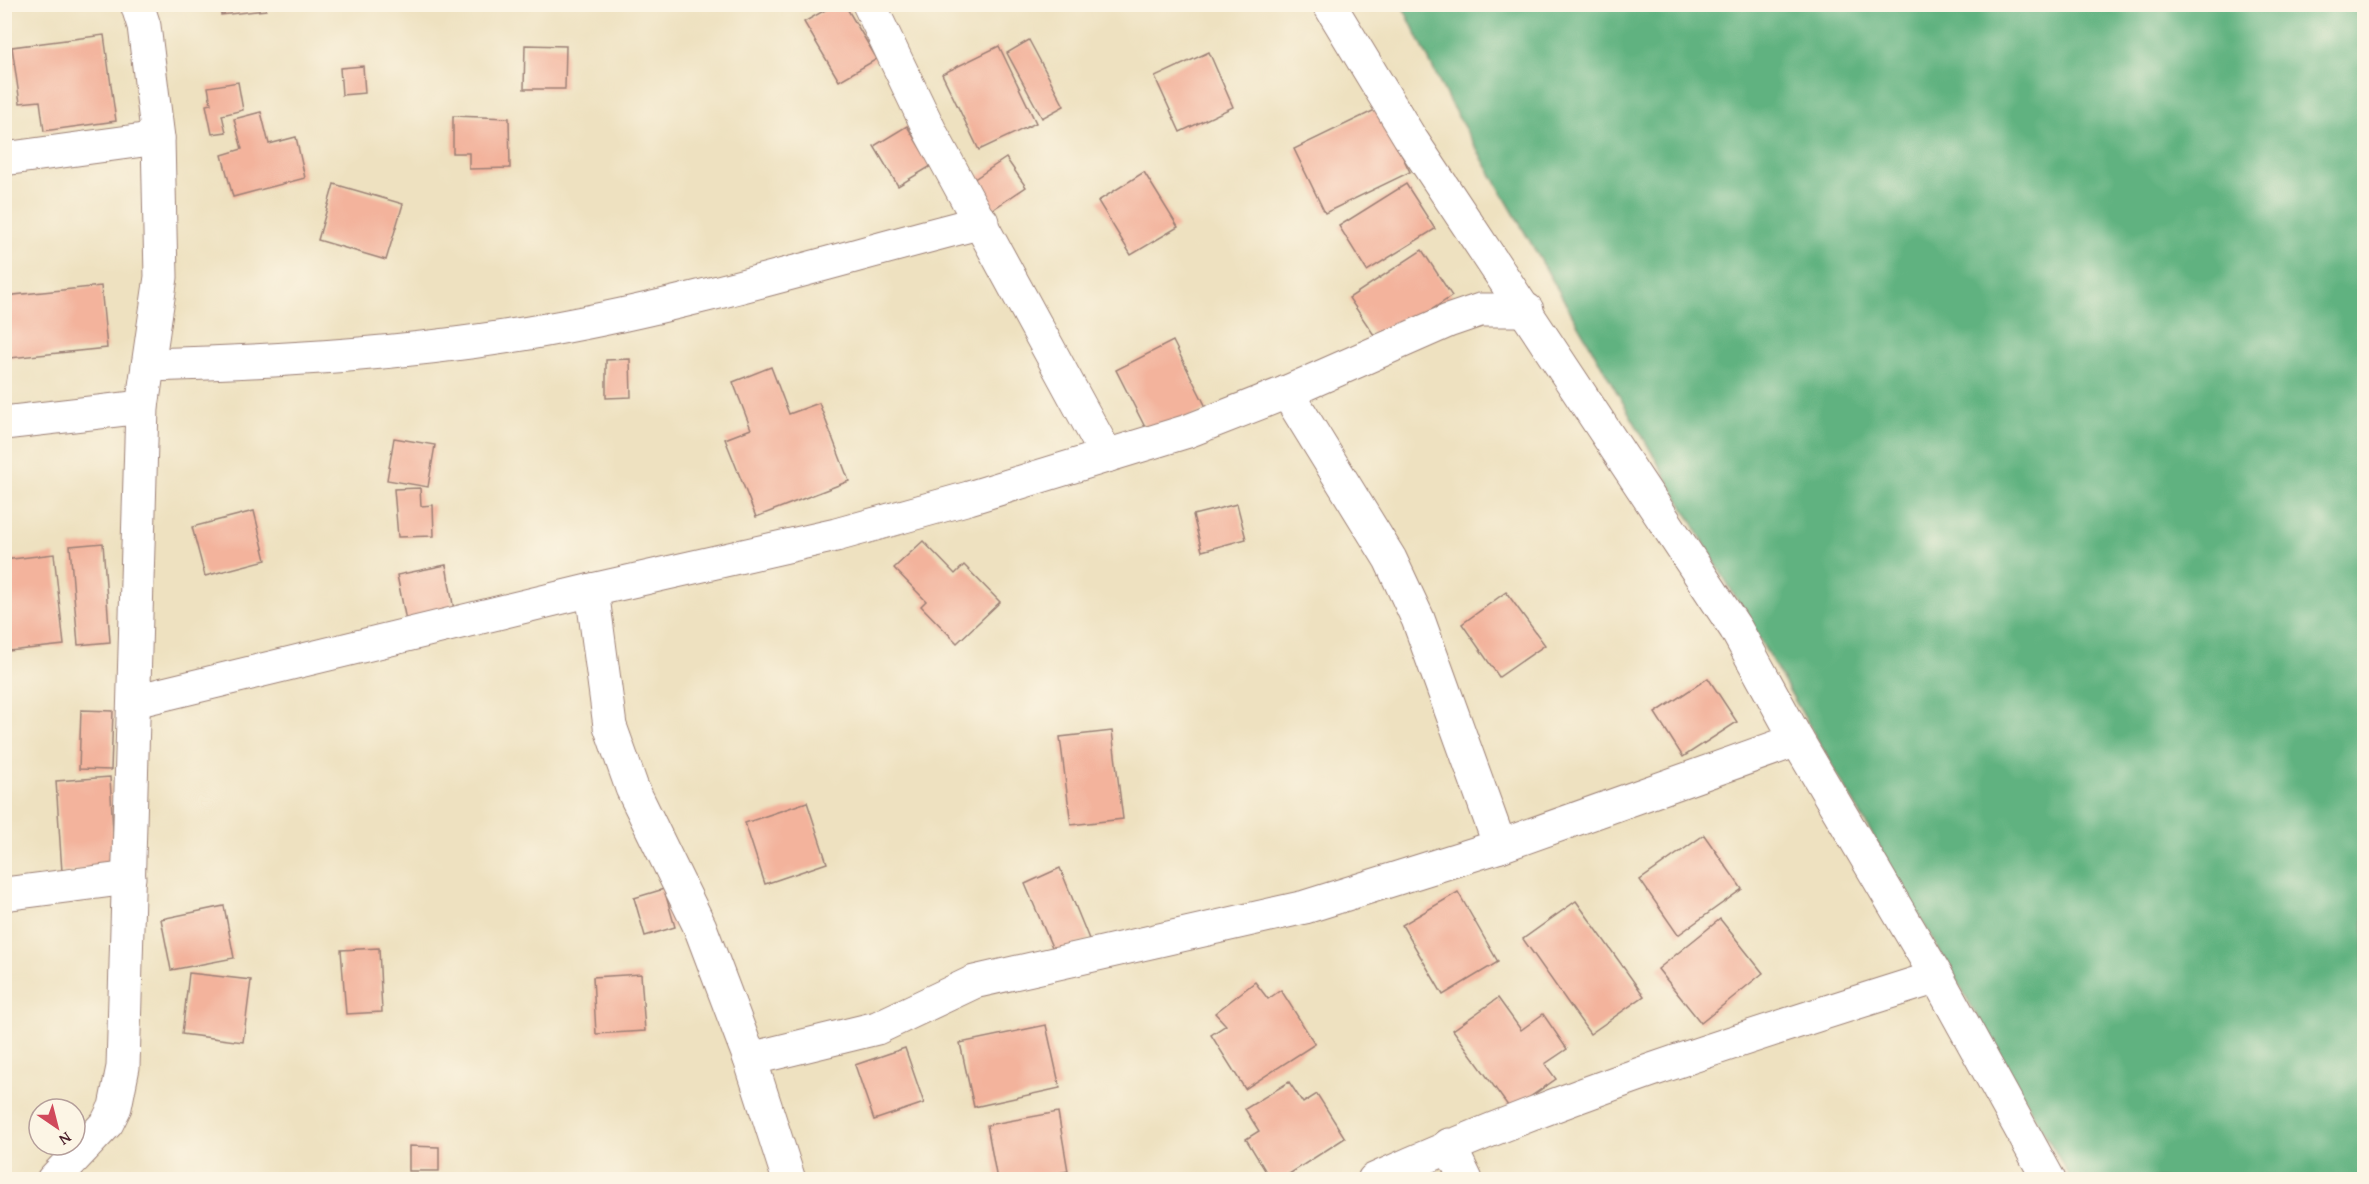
<svg xmlns="http://www.w3.org/2000/svg" width="2369" height="1184" font-family="'Gentium Book Plus',serif">
  <rect width="100%" height="100%" fill="#fcf5e5"/>
  <filter id="ink" filterUnits="userSpaceOnUse"><feTurbulence type="fractalNoise" baseFrequency=".0167" numOctaves="2"/><feDisplacementMap in="SourceGraphic" scale="12" xChannelSelector="R" yChannelSelector="G"/><feConvolveMatrix kernelMatrix="1 2 1 2 8 2 1 2 1" color-interpolation-filters="sRGB"/></filter>
  <filter id="wash" filterUnits="userSpaceOnUse"><feTurbulence type="fractalNoise" baseFrequency=".008" numOctaves="4" result="noise"/><feDisplacementMap in="SourceGraphic" scale="24" xChannelSelector="R" yChannelSelector="G"/><feGaussianBlur stdDeviation="1.35" result="paint"/><feColorMatrix in="noise" values="0 0 0 0 0 0 0 0 0 0 0 0 0 0 0 0 0 1.4 0 .05"/><feComposite in="paint" operator="in"/></filter>
  <g filter="url(#wash)">
    <rect width="100%" height="100%" fill="#eee1c0"/>
    <polygon fill="#60b280" stroke="#556856" stroke-width="1.5" points="1402,5 2364,5 2364,1179 2071,1179 1449,101"/>
    <g id="blocks">
      <g fill="#f3b39c">
        <polygon points="220,4 266,4 266,10 221,15"/>
        <polygon points="834,5 845,5 877,59 839,81 804,22"/>
        <polygon points="104,35 116,121 44,131 40,101 20,103 12,47"/>
        <polygon points="1029,40 1064,106 1042,118 1007,53"/>
        <polygon points="525,45 566,46 565,89 524,89"/>
        <polygon points="999,46 1036,123 979,150 942,74"/>
        <polygon points="1209,52 1233,107 1180,132 1155,77"/>
        <polygon points="363,66 365,93 342,95 340,68"/>
        <polygon points="238,82 243,110 222,115 226,132 212,134 206,105 211,104 208,87"/>
        <polygon points="1379,108 1410,172 1325,213 1294,149"/>
        <polygon points="261,112 269,144 296,137 305,178 233,197 222,155 242,149 234,119"/>
        <polygon points="453,116 509,118 510,168 469,169 469,153 453,153"/>
        <polygon points="907,126 931,166 898,186 874,146"/>
        <polygon points="1006,158 1026,187 986,214 967,184"/>
        <polygon points="1144,172 1178,227 1131,255 1098,201"/>
        <polygon points="334,184 403,204 386,260 318,240"/>
        <polygon points="1406,184 1435,229 1367,271 1339,226"/>
        <polygon points="1422,250 1452,296 1380,344 1349,298"/>
        <polygon points="101,286 107,348 10,358 4,296"/>
        <polygon points="1173,341 1207,409 1150,437 1116,370"/>
        <polygon points="630,359 631,397 606,398 606,360"/>
        <polygon points="771,367 789,414 819,403 849,481 756,517 725,439 751,429 733,382"/>
        <polygon points="394,438 435,445 428,487 387,480"/>
        <polygon points="420,488 421,506 433,505 434,536 398,537 394,489"/>
        <polygon points="1237,504 1246,539 1202,551 1193,515"/>
        <polygon points="254,511 266,560 205,576 192,527"/>
        <polygon points="923,541 955,574 964,565 1000,602 957,643 921,606 926,601 894,568"/>
        <polygon points="103,543 110,642 78,645 70,546"/>
        <polygon points="54,554 64,645 9,651 4,612 4,560"/>
        <polygon points="446,565 455,616 407,626 397,575"/>
        <polygon points="1506,592 1545,645 1499,677 1462,624"/>
        <polygon points="1708,678 1737,722 1683,757 1655,713"/>
        <polygon points="81,710 113,711 111,770 79,769"/>
        <polygon points="1112,731 1123,819 1071,825 1060,737"/>
        <polygon points="110,777 115,868 62,872 56,781"/>
        <polygon points="807,802 827,863 765,884 745,823"/>
        <polygon points="1704,835 1742,889 1678,935 1640,880"/>
        <polygon points="1060,868 1089,939 1055,954 1025,884"/>
        <polygon points="664,889 675,927 645,936 634,898"/>
        <polygon points="1458,892 1498,962 1443,995 1402,925"/>
        <polygon points="1576,901 1644,996 1590,1034 1523,939"/>
        <polygon points="224,906 234,958 171,970 161,919"/>
        <polygon points="1720,919 1763,973 1701,1023 1658,969"/>
        <polygon points="379,948 382,1012 346,1014 341,950"/>
        <polygon points="189,973 251,980 243,1042 182,1034"/>
        <polygon points="641,974 645,1031 596,1034 593,977"/>
        <polygon points="1255,982 1268,999 1281,990 1315,1044 1245,1089 1211,1035 1226,1025 1215,1013"/>
        <polygon points="1498,998 1521,1030 1543,1014 1567,1049 1545,1064 1556,1079 1511,1110 1453,1030"/>
        <polygon points="1046,1025 1060,1088 974,1107 960,1043"/>
        <polygon points="905,1048 924,1103 874,1120 855,1065"/>
        <polygon points="1289,1082 1303,1103 1317,1094 1345,1138 1280,1180 1271,1180 1246,1139 1259,1131 1245,1109"/>
        <polygon points="1058,1112 1068,1171 1025,1180 997,1180 987,1125"/>
        <polygon points="409,1146 439,1147 439,1171 409,1171"/>
      </g>
    </g>
  </g>
  <g filter="url(#ink)">
    <use href="#blocks" fill-opacity="0" stroke="#9c8076" stroke-width="1.5"/>
    <g fill="none" stroke-linecap="round" stroke-linejoin="round">
      <defs>
        <g id="street">
          <polyline points="869,4 931,133 1107,456"/>
          <polyline points="1329,4 1409,136 1736,629 1797,740 1937,977 2049,1180"/>
          <polyline points="4,159 158,138"/>
          <path d="M148,365C281,361 415,354 546,330C693,304 837,259 982,222"/>
          <polyline points="1287,392 1390,559 1418,619 1500,846"/>
          <polyline points="4,423 142,407"/>
          <polyline points="592,590 610,726 632,788 700,927 750,1059 789,1180"/>
          <polyline points="135,701 592,590 836,535 969,498 1188,431 1287,392 1448,321 1480,310 1527,310"/>
          <polyline points="4,894 129,878"/>
          <polyline points="750,1059 877,1028 974,982 1305,907 1500,846 1797,740"/>
          <polyline points="1449,1145 1466,1180"/>
          <polyline points="53,1180 107,1123 115,1107 123,1067 142,407 161,277 158,138 144,26 137,4"/>
          <path d="M1374,1180C1556,1097 1746,1037 1937,977"/>
        </g>
      </defs>
      <use href="#street" stroke="#9c8076" stroke-width="35"/>
      <use href="#street" stroke="#fff" stroke-width="33"/>
    </g>
  </g>
  <rect width="2369" height="1184" fill="none" stroke="#fcf5e5" stroke-width="24"/>
  <g transform="translate(57 1127) rotate(145)"><circle r="28" fill="#fcf5e5" stroke="#b59f9b" stroke-width="1.5"/>
  <path d="M0-4.5L10 22L0 15L-10 22Z" fill="#d1495b"/>
  <text y="-9" font-size="16" font-weight="bold" text-anchor="middle" fill="#4a1f2b">N</text>
  </g>
</svg>
